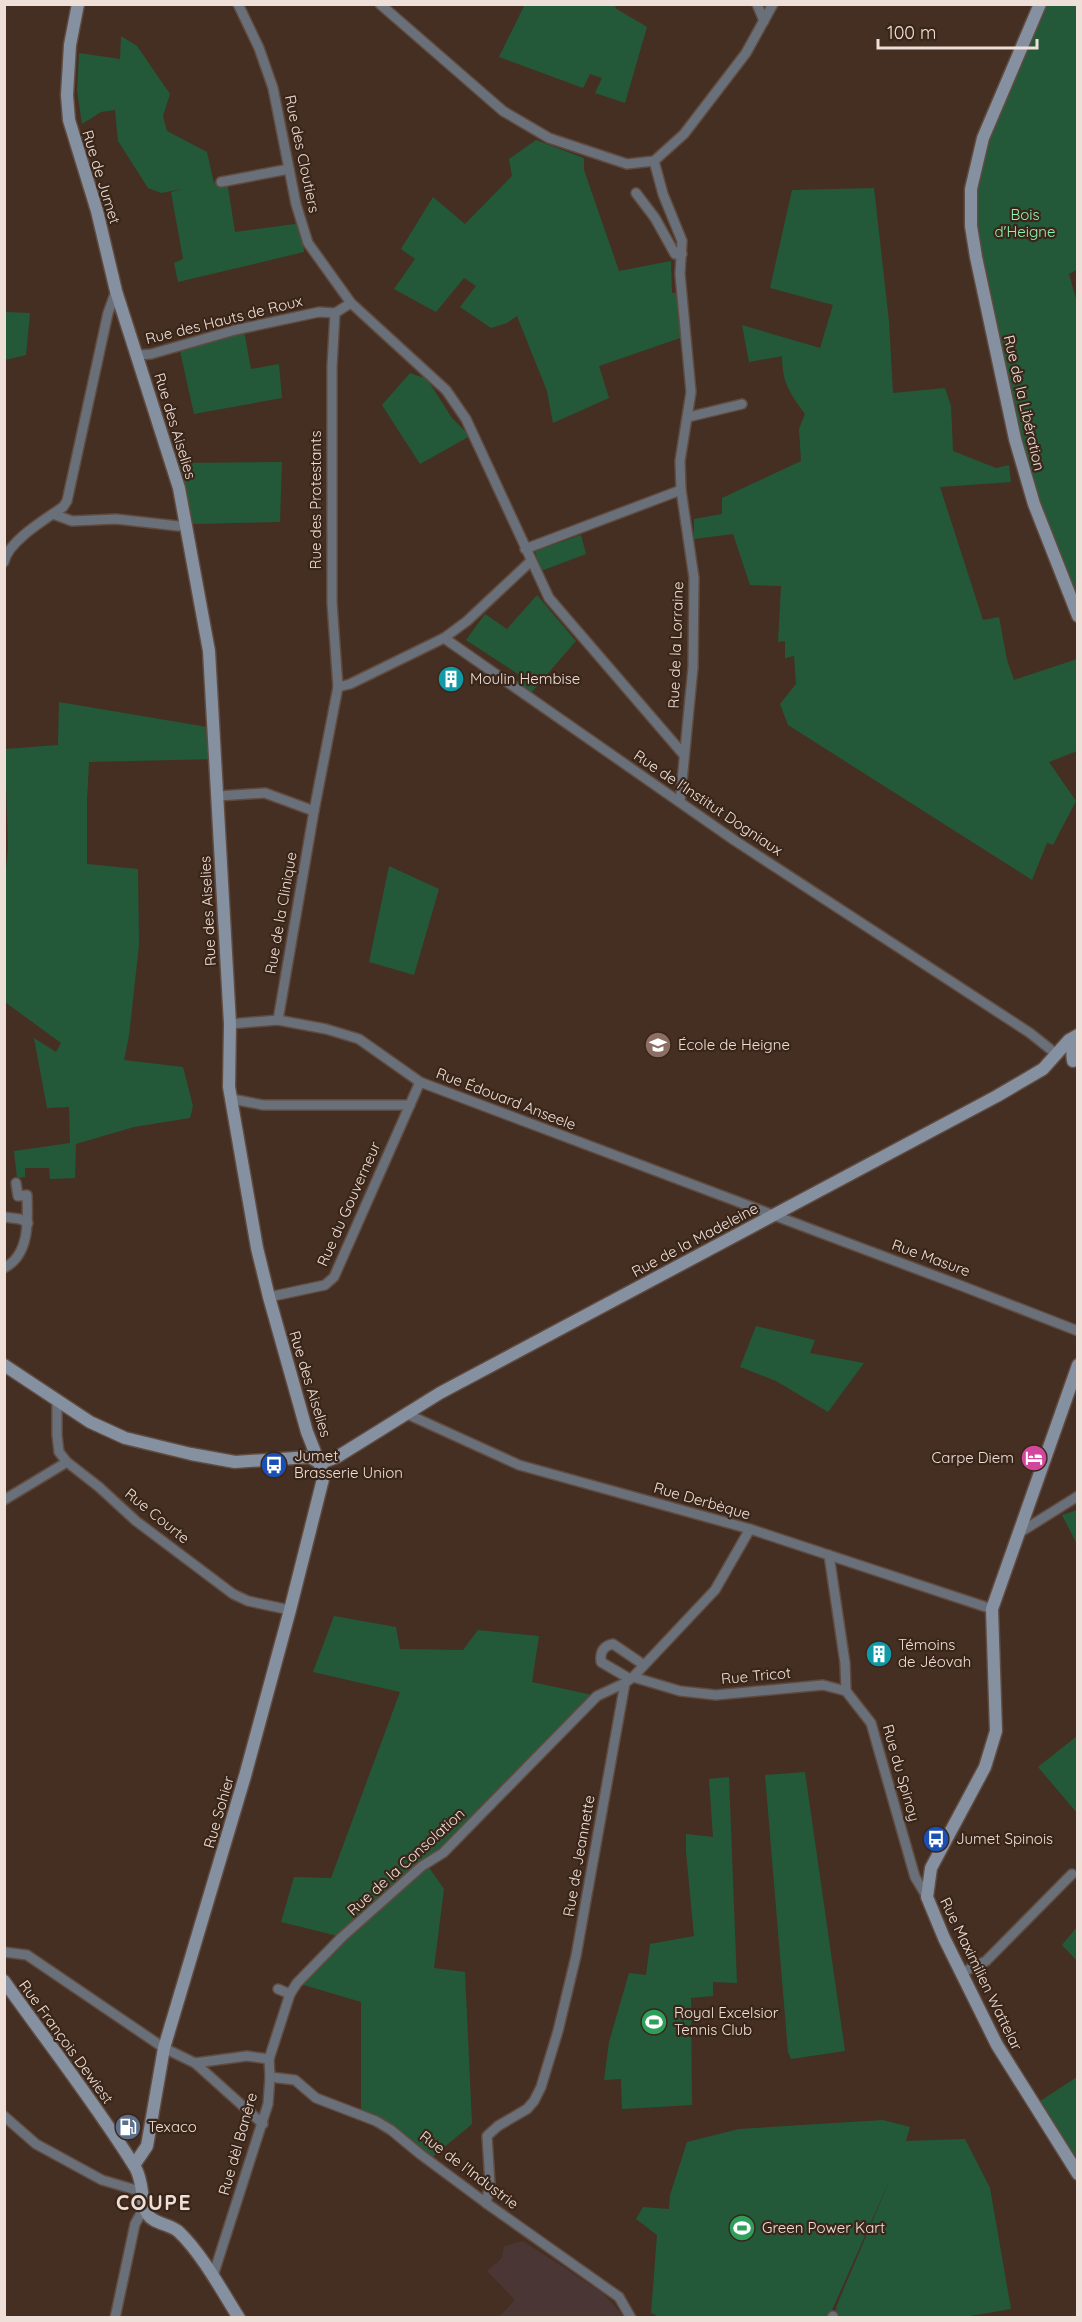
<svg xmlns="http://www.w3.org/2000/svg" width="1082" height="2322" font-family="Quicksand,sans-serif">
  <rect width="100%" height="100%" fill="#452f23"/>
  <polygon fill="#4b3636" points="523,2241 603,2293 624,2317 499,2317 515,2300 487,2271 502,2258 504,2246"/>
  <g fill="#235939">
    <polygon points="525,4 617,5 615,8 647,27 625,103 595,93 602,78 590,74 583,88 499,57"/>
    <polygon points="1040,5 1077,5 1078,269 1069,274 1078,306 1077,616 1034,504 976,257 974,168"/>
    <polygon points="121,36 137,46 170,94 163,116 167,131 207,152 214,183 227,181 235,232 302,223 304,252 178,282 174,263 183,259 171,192 183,189 161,193 148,188 118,141 115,110 101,112 82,124 77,91 79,53 120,59"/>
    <polygon points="536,140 584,158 584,170 619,271 671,261 672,293 682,293 686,336 599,366 609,398 553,423 547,391 517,316 507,323 491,328 460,307 476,286 464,278 436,312 394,289 415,259 401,249 433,197 465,224 512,176 509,159"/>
    <path d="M874,188L889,321L893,393L945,388L951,406L953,451L996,468L1009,465L1011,482L940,487L983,620L999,617L1007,660L1014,680L1077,659V751L1049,762L1076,801L1053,845L1047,843L1032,880L788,725L780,704L796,684L794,656L785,658V641L778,642L781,586L750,585L733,534L694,539V519L722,514V498L801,461L799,429L805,414C790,393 782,383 782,356L749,362L742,325L820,348L833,305L770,288L792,190Z"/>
    <polygon points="5,312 30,313 26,355 5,360"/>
    <polygon points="244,331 251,369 279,364 282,398 194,414 180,351"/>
    <polygon points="410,373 427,379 452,418 470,436 420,464 382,405"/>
    <polygon points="282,462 280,522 193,524 176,463"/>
    <polygon points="581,535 586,554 541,571 535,551"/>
    <polygon points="537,595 576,641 530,694 517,682 521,676 466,640 485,614 507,629"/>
    <polygon points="59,702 213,728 216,759 89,762 87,800 87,864 138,869 139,945 129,1036 124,1060 183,1067 193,1106 190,1118 134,1127 76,1144 75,1178 50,1179 49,1168 25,1168 25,1177 17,1178 14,1151 70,1143 69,1107 47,1108 34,1038 56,1052 61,1043 5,1002 4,887 8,849 5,749 58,745"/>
    <polygon points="389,866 439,889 414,975 369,962"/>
    <polygon points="756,1326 815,1340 810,1353 864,1363 828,1412 776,1381 740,1367"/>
    <polygon points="1077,1510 1078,1510 1077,1544 1062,1515"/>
    <polygon points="334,1616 396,1627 400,1649 463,1650 478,1630 539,1636 532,1682 597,1696 428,1866 444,1889 434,1968 465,1972 472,2124 430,2159 361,2114 361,2002 297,1983 342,1937 281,1922 294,1877 331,1878 400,1692 313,1672"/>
    <polygon points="1077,1736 1077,1813 1038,1767"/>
    <polygon points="805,1772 845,2051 791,2059 788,2052 765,1775"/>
    <polygon points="729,1777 737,1983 713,1982 713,1996 691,1998 692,2105 622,2109 621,2079 604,2080 609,2042 629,1973 646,1975 650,1944 694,1936 686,1852 686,1834 713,1837 709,1779"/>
    <polygon points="1077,1927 1077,1961 1062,1945"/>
    <polygon points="1077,2077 1077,2168 1034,2105"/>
    <polygon points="883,2120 910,2127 906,2141 965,2139 990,2188 1011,2309 964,2317 834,2317 837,2305 891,2177 829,2317 655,2317 656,2315 651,2313 657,2235 636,2219 643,2207 669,2209 670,2195 687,2142 739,2129"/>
  </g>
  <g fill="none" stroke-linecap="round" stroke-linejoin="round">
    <defs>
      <g id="street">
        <polyline points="238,4 259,48 273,88 296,204 308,243 351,303 446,390 466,419 549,598 684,755"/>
        <polyline points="380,4 503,111 549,138 627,164 654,161 684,134 746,53 773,4"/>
        <polyline points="757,4 764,21"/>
        <polyline points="654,161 663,194 682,241 680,274 691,392 680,461 681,490 694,578 693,667 680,802"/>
        <polyline points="221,182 289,169"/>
        <polyline points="636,193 655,218 675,254 682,254"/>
        <polyline points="138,355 151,354 235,330 319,312 335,313 351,303"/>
        <polyline points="688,417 742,404"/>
        <polyline points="53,514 72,521 116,519 178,526 187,525"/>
        <polyline points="525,549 681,490"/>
        <path d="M4,562C8,541 46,519 63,507L67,501L108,313L116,291"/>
        <polyline points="444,638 734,840 1030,1033 1055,1053"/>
        <polyline points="338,687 350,684 444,638 467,621 531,561"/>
        <polyline points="218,796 265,793 314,811"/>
        <polyline points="278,1020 314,811 338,687 332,603 332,366 335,313"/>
        <polyline points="230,1024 278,1020 326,1029 359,1039 420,1082 962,1286 1078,1331"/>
        <polyline points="232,1099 263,1105 410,1105"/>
        <polyline points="4,1217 20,1219 28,1223"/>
        <path d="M4,1268C30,1255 28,1220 27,1195L18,1196L16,1183"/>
        <polyline points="269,1297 325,1285 334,1277 420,1082"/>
        <polyline points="57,1401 57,1435 59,1452 67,1462 99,1487 136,1521 233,1594 248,1601 290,1610"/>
        <polyline points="407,1414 519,1465 750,1529 992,1609"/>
        <polyline points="4,1500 67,1462"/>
        <polyline points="1019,1533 1078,1496"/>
        <polyline points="829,1555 845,1663 846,1691 871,1723 915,1877 927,1897"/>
        <polyline points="633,1677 680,1691 716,1695 823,1685 846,1691"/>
        <path d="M630,1679L601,1662C600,1652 603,1646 613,1644L644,1665"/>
        <polyline points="4,1952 27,1955 164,2048 195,2063 263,2124"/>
        <polyline points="961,1973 986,1961 1072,1874"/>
        <polyline points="278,1989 290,1994"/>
        <polyline points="195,2063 247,2056 269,2059"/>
        <polyline points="270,2077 295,2080 316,2098 376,2121 391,2130 420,2154 486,2203 619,2297 631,2318"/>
        <polyline points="4,2116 36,2144 102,2180 143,2192"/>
        <polyline points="486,2203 490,2184 487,2136 498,2126 527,2109 534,2101 541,2087 558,2031 576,1956 625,1683 633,1677 715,1590 750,1529"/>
        <polyline points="214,2278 213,2276 268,2104 270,2077 269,2059 290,1994 297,1983 342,1937 422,1866 443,1853 597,1696 625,1683"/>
        <polyline points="115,2318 135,2224 144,2208"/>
        <polyline points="832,2318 833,2316"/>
      </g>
      <g id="secondary">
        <polyline points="78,4 70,45 67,95 69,120 97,211 116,291 179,488 209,651 230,1024 229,1087 257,1248 269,1297 307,1432 324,1475 290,1610 245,1776 164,2048 147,2146 134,2165"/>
        <polyline points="1040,4 983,138 971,189 971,226 976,257 1015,439 1034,504 1078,616"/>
        <path d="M1073,1061C1072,1053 1071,1044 1078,1037"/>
        <polyline points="4,1365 90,1422 125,1438 191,1454 235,1462 310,1457 320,1463"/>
        <polyline points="1078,1365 992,1609 996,1731 985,1767 931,1868 927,1897 944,1938 997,2045 1078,2174"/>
        <polyline points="320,1463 337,1457 440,1393 997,1096 1043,1069 1069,1040 1078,1035"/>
        <path d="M4,1981C48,2043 95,2103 135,2167C145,2184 140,2204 148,2215C154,2224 171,2224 179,2232C202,2254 222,2291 239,2318"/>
      </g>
    </defs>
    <use href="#street" stroke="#604b40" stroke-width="12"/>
    <use href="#secondary" stroke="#604b40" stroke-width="15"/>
    <use href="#street" stroke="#697079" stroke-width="9"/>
    <use href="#secondary" stroke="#8590a0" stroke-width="12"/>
  </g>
  <defs>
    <symbol id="building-disc" viewBox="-11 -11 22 22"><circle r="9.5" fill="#0f9aa8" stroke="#3a2519"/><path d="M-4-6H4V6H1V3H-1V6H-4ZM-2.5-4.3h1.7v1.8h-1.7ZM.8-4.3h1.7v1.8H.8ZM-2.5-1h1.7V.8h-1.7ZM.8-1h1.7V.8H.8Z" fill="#fff"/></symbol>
    <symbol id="school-disc" viewBox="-11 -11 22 22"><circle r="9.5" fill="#8d6e63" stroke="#3a2519"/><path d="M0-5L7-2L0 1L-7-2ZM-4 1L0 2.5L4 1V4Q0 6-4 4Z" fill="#fff"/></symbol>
    <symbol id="hotel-disc" viewBox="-11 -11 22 22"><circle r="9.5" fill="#d1479c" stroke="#3a2519"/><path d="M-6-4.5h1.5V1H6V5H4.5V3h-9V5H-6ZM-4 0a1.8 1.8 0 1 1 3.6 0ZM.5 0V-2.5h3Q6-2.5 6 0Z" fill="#fff"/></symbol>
    <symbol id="bus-disc" viewBox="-11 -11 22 22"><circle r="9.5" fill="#1a4fb4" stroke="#3a2519"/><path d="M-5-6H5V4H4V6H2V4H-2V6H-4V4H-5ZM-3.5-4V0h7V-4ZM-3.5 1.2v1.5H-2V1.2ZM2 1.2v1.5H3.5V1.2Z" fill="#fff"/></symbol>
    <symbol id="stadium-disc" viewBox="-11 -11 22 22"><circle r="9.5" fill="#2e9e5b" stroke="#3a2519"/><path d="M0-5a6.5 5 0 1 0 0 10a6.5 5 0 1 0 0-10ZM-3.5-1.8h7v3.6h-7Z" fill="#fff"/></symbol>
    <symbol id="fuel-disc" viewBox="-11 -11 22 22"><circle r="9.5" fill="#5c6f8a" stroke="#3a2519"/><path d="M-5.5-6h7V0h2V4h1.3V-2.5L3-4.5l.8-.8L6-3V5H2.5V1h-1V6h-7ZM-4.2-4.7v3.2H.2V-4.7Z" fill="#fff"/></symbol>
  </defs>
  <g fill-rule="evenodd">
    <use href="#building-disc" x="436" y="664" width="30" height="30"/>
    <use href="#school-disc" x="643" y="1030" width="30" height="30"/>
    <use href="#hotel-disc" x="1019" y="1443" width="30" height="30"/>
    <use href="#bus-disc" x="259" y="1450" width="30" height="30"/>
    <use href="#building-disc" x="864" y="1639" width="30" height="30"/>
    <use href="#bus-disc" x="921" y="1824" width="30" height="30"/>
    <use href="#stadium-disc" x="639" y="2007" width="30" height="30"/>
    <use href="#fuel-disc" x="113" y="2112" width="30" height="30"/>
    <use href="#stadium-disc" x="727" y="2213" width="30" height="30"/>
  </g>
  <g text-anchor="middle" stroke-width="4.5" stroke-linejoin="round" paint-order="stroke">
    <g font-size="15" fill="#eedfd8" stroke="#3a2519">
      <text transform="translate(302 154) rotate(78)" y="5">Rue des Cloutiers</text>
      <text transform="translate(101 177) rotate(73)" y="5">Rue de Jumet</text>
      <text transform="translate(224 320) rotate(-14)" y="5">Rue des Hauts de Roux</text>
      <text transform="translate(1024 403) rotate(77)" y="5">Rue de la Libération</text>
      <text transform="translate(175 426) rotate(73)" y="5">Rue des Aiselies</text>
      <text transform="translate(316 500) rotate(-90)" y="5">Rue des Protestants</text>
      <text transform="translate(676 645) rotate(-88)" y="5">Rue de la Lorraine</text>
      <text transform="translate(708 803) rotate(34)" y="5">Rue de l'Institut Dogniaux</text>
      <text transform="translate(208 911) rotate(-93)" y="5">Rue des Aiselies</text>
      <text transform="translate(281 913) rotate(-80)" y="5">Rue de la Clinique</text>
      <text transform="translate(506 1099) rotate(21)" y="5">Rue Édouard Anseele</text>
      <text transform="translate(349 1204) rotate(-66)" y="5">Rue du Gouverneur</text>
      <text transform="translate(695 1240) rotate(-28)" y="5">Rue de la Madeleine</text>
      <text transform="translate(931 1258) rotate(20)" y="5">Rue Masure</text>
      <text transform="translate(310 1384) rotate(73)" y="5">Rue des Aiselies</text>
      <text transform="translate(702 1501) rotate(16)" y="5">Rue Derbèque</text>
      <text transform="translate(157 1516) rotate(39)" y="5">Rue Courte</text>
      <text transform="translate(756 1676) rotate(-5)" y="5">Rue Tricot</text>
      <text transform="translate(901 1773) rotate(74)" y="5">Rue du Spinoy</text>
      <text transform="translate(219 1812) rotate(-74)" y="5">Rue Sohier</text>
      <text transform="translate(579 1856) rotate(-80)" y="5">Rue de Jeannette</text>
      <text transform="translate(406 1862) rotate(-42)" y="5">Rue de la Consolation</text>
      <text transform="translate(981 1974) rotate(64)" y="5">Rue Maximilien Wattelar</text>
      <text transform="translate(66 2042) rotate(54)" y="5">Rue François Dewiest</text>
      <text transform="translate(238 2144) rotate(-74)" y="5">Rue dèl Banêre</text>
      <text transform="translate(469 2170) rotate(37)" y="5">Rue de l'Industrie</text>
    </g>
    <g font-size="15" fill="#8ef2b2" stroke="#3a2519">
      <text x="1025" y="220">Bois<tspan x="1025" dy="17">d'Heigne</tspan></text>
    </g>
    <g font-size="15" fill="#eedfd8" stroke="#3a2519" text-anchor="start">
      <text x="470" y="684">Moulin Hembise</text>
      <text x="678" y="1050">École de Heigne</text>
      <text x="294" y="1461">Jumet<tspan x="294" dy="17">Brasserie Union</tspan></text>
      <text x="1014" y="1463" text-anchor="end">Carpe Diem</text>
      <text x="898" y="1650">Témoins<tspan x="898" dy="17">de Jéovah</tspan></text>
      <text x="956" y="1844">Jumet Spinois</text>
      <text x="674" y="2018">Royal Excelsior<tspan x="674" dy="17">Tennis Club</tspan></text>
      <text x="148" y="2132">Texaco</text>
      <text x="762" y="2233">Green Power Kart</text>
    </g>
    <g font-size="21" font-weight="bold" letter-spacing="1.5" fill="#eedfd8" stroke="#3a2519">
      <text x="154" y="2210">COUPE</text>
    </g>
  </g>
  <rect width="1082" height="2322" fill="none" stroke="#eedfd8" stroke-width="12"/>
  <path d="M878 39v9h159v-9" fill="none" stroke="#eedfd8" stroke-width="3"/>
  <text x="887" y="39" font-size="18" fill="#eedfd8" stroke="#3a2519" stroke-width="4.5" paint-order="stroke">100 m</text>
</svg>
